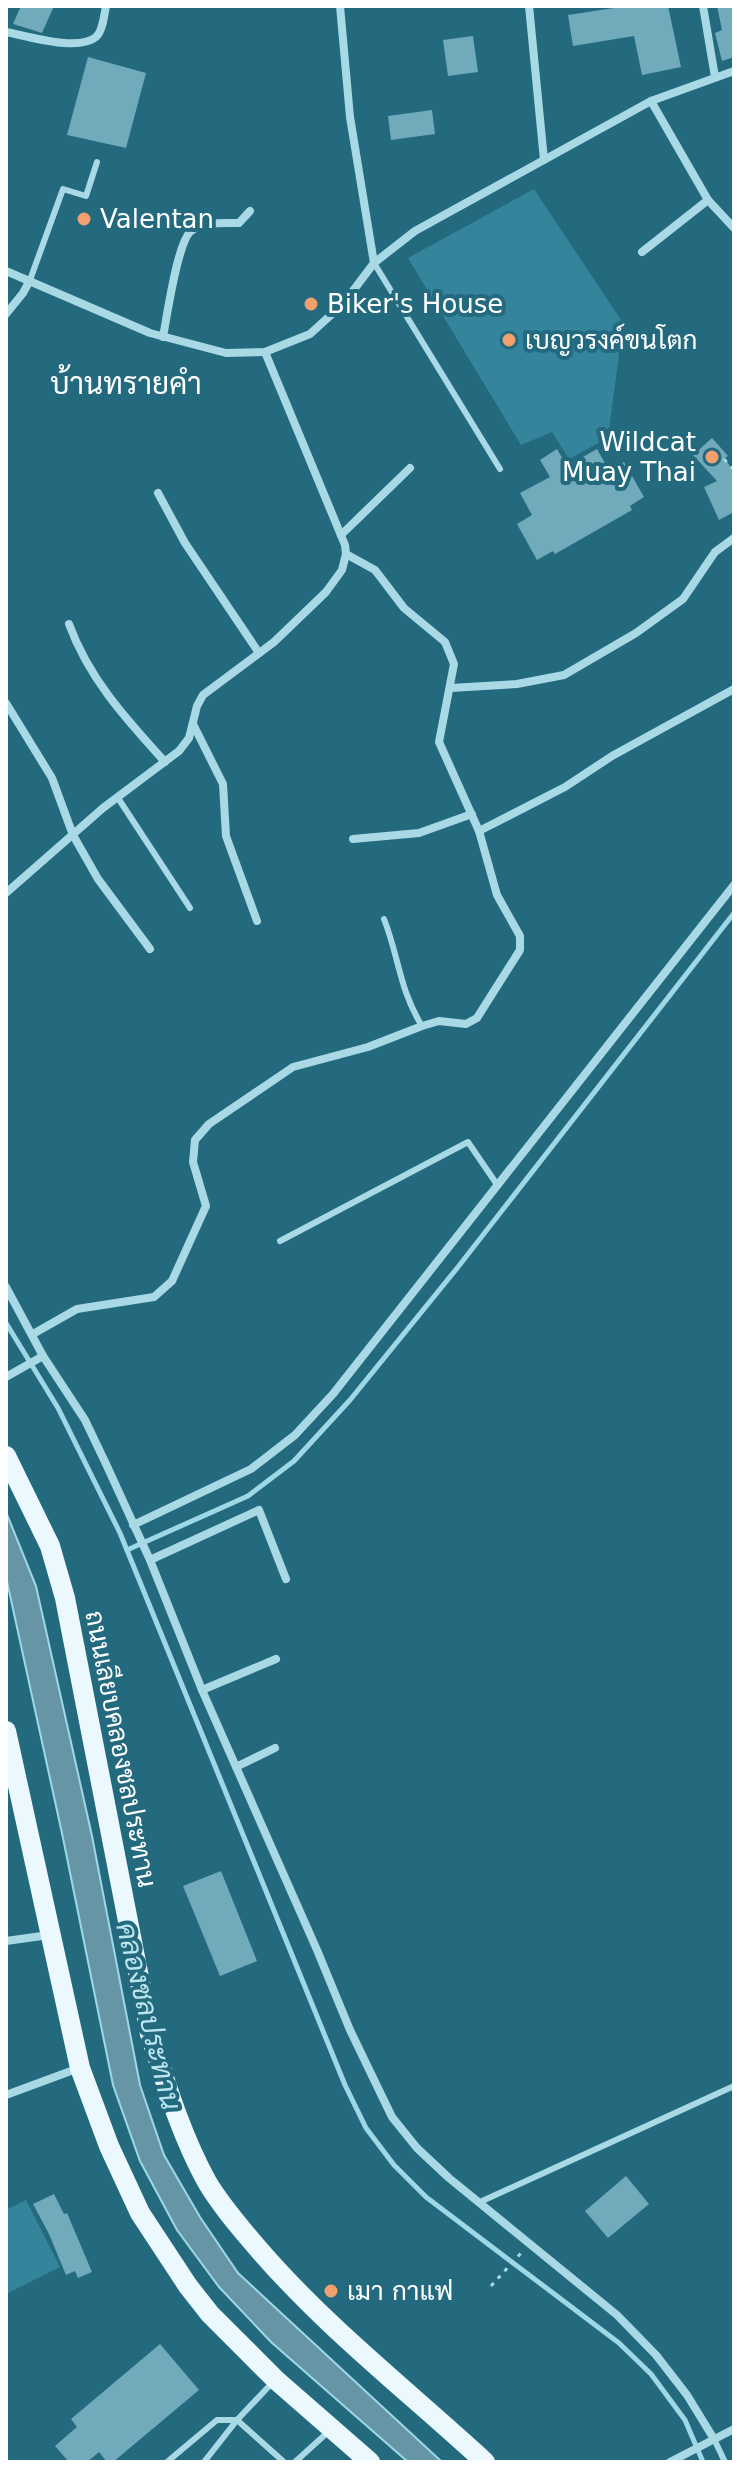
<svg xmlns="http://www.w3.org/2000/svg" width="740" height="2468" font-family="'DejaVu Sans',Sarabun,sans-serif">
  <rect width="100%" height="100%" fill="#246a7f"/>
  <g fill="#34849b">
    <polygon points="534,189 623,323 608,438 569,459 552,432 521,445 408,258"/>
    <polygon points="26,2200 60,2267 6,2294 6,2210"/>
  </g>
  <polygon fill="#6696a6" stroke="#9ed8e7" stroke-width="2" points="6,1512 36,1586 92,1836 140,2085 164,2155 200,2217 238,2273 442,2462 408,2462 271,2342 219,2287 177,2230 140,2161 113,2085 63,1838 6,1577"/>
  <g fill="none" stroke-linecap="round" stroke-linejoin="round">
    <g stroke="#9ed8e7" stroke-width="5">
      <polyline points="6,1323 58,1408 120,1533 345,2085 366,2128 394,2165 426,2197 619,2343 651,2374 685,2420 703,2462"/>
      <polyline points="127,1550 248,1496 294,1461 350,1400 458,1267 734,913"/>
    </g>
  </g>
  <g fill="#71aaba">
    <polygon points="21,6 54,6 42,33 13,24"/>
    <polygon points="627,6 668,6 681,67 642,75 634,36 573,46 568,15"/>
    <polygon points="717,6 734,6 734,57 722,61 715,33 722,30"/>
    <polygon points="473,36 478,72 448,76 443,40"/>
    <polygon points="88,57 146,73 126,148 67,135"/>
    <polygon points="432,110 435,134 391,140 388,116"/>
    <polygon points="712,438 728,456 725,458 734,473 734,512 719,520 704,487 717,481 693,455"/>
    <polygon points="557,449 567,466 597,449 609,470 624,462 644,497 630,506 632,510 555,554 553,551 537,560 517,524 532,515 520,493 550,477 540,460"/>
    <polygon points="221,1871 257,1961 220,1976 183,1886"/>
    <polygon points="626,2176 649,2204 608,2238 585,2211"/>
    <polygon points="54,2194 64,2214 67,2213 92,2272 78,2278 75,2271 66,2275 49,2234 33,2204"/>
    <polygon points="160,2344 199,2390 113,2462 107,2462 99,2452 87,2462 69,2462 55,2446 77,2427 71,2419"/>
  </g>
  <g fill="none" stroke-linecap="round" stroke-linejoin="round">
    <g stroke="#aad9e6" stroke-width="3" stroke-dasharray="4 6" stroke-linecap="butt">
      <polyline points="724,459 734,470"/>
      <polyline points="491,2286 521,2253"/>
    </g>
    <g stroke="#aad9e6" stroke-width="6">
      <polyline points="374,263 500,469"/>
      <polyline points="30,280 63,189 86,196 97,162"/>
      <polyline points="118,798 190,908"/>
      <path d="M384,919C399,957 399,989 422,1026"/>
      <polyline points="280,1241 468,1142 498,1186"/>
      <polyline points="480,2202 734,2086"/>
      <polyline points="714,2439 725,2462"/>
      <polyline points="167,2462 217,2420 237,2420 284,2462"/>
      <polyline points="204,2462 237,2420 272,2383"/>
      <polyline points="295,2462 328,2432"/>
    </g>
    <g stroke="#aad9e6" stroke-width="8">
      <polyline points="340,6 350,117 374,263"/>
      <polyline points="529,6 544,160"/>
      <polyline points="703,6 715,77"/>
      <path d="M6,32C27,36 78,52 96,37C103,31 104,15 106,6"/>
      <polyline points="651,101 708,200 734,228"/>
      <polyline points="642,252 708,200"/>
      <polyline points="6,271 150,333 226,353 265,352 310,334 343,304 374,263 415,231 651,101 734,71"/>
      <polyline points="6,314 23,293 30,280"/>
      <path d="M163,337C167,316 177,245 190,232C201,221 224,223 239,223L250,211"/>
      <polyline points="158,493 185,543 259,653"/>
      <polyline points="341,535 410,468"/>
      <path d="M69,624C89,679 126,719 165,762"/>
      <polyline points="451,688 517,684 564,675 636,633 683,599 715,552 734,538"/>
      <polyline points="6,703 52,778 73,835 98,879 150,949"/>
      <polyline points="193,724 223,784 226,836 257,921"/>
      <polyline points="479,831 565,787 612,756 734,689"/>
      <polyline points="353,839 419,833 472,814"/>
      <polyline points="6,893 103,808 179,751 189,738 197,706 203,695 274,642 326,592 342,570 346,554 345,545 265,352"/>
      <polyline points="6,1287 43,1356 85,1420 106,1464 150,1560 202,1690 317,1950 350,2030 392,2117 417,2148 449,2178 617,2315 656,2355 687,2395 714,2439"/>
      <polyline points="33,1334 77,1309 154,1297 172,1281 206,1206 193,1162 195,1140 209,1124 293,1067 368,1047 422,1026 439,1021 466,1024 477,1018 520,950 520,936 497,895 479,831 439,742 454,664 445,642 404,608 375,570 346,554"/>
      <polyline points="6,1377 43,1356"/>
      <polyline points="133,1525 251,1469 295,1435 333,1394 734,885"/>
      <polyline points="150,1560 259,1510 286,1579"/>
      <polyline points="202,1690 276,1659"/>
      <polyline points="236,1767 275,1748"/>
      <polyline points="6,1941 49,1935"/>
      <polyline points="6,2095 79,2068"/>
      <polyline points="670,2462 734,2429"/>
    </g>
    <g stroke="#ebf8fd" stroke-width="20">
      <path d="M6,1456L50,1546L65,1598L150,2034C166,2084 181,2135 207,2182C220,2204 238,2225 255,2245C323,2325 408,2391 485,2462"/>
      <polyline points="6,1731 80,2068 109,2146 140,2213 188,2286 210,2314 276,2380 370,2462"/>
    </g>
  </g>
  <g fill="#f1a06e" stroke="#246a7f" stroke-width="3">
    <circle cx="84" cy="219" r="8"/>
    <circle cx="311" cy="304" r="8"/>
    <circle cx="509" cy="340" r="8"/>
    <circle cx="712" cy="457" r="8"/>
    <circle cx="331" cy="2291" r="8"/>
  </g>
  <g text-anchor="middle" stroke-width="8" stroke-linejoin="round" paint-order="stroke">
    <g font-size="26" fill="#fff" stroke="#246a7f" text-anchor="start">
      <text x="100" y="228">Valentan</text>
      <text x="327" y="313">Biker's House</text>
      <text x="525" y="349">เบญวรงค์ขนโตก</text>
      <text x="696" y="451" text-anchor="end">Wildcat<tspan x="696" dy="30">Muay Thai</tspan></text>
      <text x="347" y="2300">เมา กาแฟ</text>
    </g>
    <g font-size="26" fill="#fff" stroke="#246a7f">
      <text transform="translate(121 1749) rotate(79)" y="9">ถนนเลียบคลองชลประทาน</text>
    </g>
    <g font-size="28" font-style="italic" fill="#bce5f0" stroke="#246a7f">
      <text transform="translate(149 2016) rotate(76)" y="10">คลองชลประทาน</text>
    </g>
    <g font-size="30" fill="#fff" stroke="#246a7f">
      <text x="126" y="394">บ้านทรายคำ</text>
    </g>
  </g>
  <rect width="740" height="2468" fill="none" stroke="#ffffff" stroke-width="16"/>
</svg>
